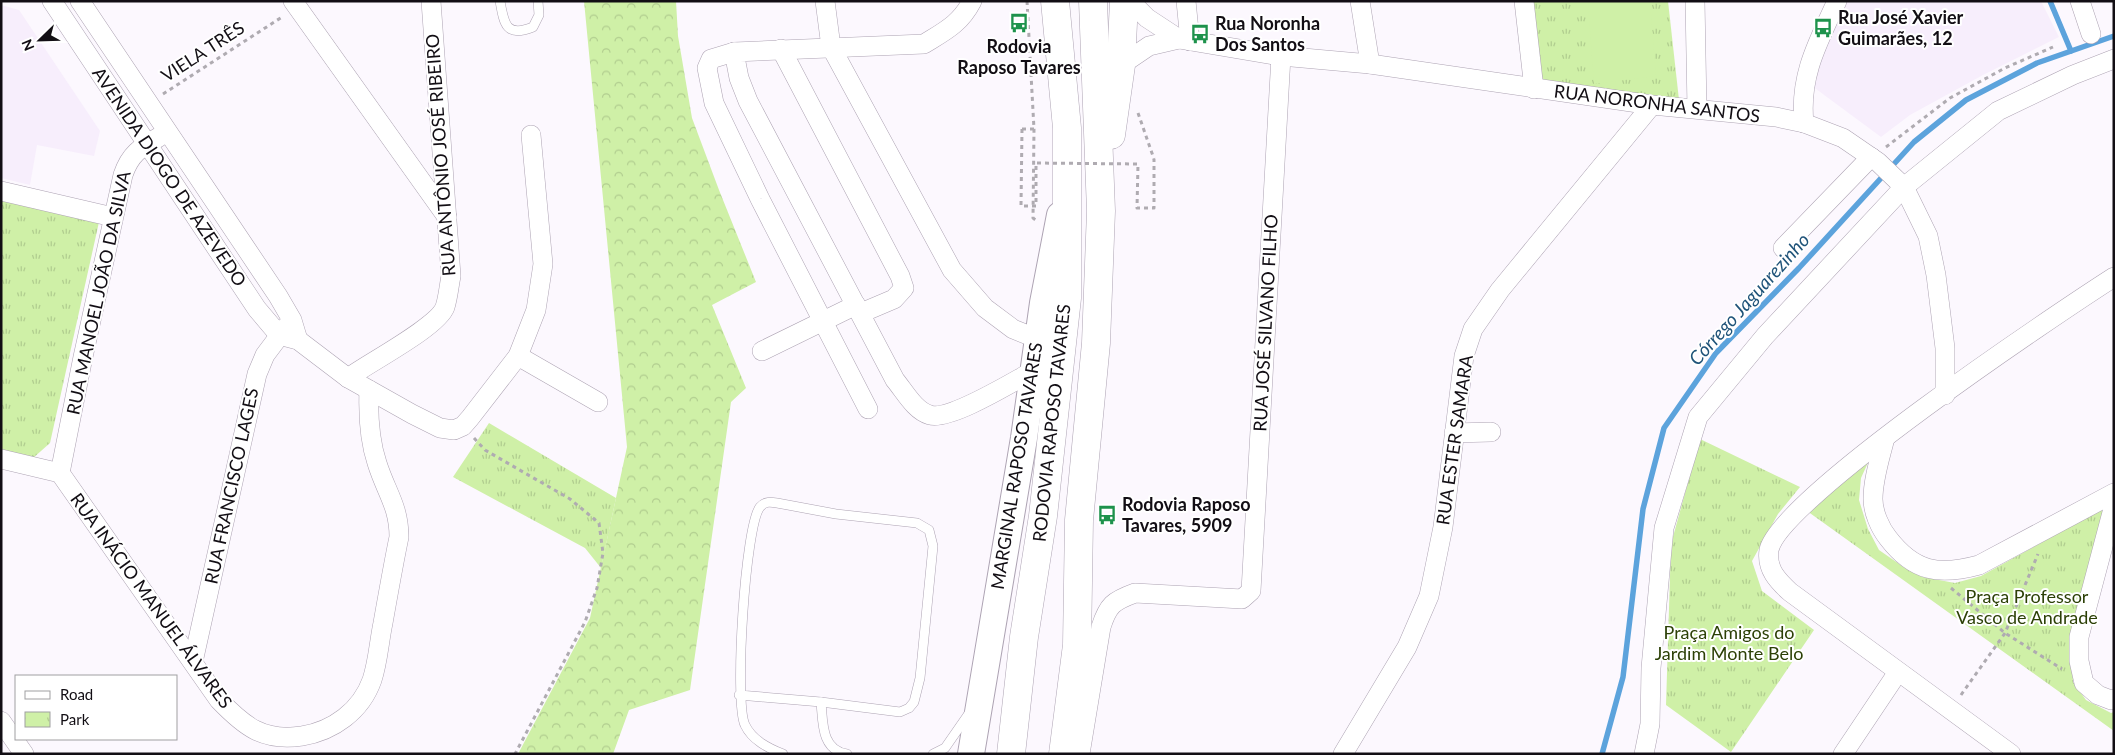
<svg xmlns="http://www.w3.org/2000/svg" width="2115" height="755" font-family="Lato,sans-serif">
  <defs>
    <pattern id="forest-crowns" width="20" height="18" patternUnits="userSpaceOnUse" patternTransform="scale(1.25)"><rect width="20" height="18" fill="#cff0a7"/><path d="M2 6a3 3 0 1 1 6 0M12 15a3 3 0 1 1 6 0" fill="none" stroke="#b1cd8f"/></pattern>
    <pattern id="park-tufts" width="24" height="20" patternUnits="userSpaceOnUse" patternTransform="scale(1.25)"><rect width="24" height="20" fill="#cff0a7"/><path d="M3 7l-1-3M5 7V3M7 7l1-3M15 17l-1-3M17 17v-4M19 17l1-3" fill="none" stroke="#b1cd8f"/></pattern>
  </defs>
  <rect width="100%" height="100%" fill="#fcf8fe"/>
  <g fill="#f7eefc">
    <polygon points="1848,1 2041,1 2059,37 1983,75 1910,115 1881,137 1812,86 1836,18"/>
    <polygon points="1,5 19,10 100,131 94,156 37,145 30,185 1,178"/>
  </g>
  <polygon fill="url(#forest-crowns)" points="584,1 676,1 678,36 692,118 719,190 756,282 712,305 746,388 731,402 690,690 629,710 613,754 518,754 590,618 627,447"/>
  <g fill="url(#park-tufts)">
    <polygon points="1531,1 1668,1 1679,100 1543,84"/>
    <polygon points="1,200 99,222 50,443 32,459 1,451"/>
    <polygon points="489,423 616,498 601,568 585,548 453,477"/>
    <polygon points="1700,439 1800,487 1778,514 1752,561 1762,591 1814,630 1731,752 1666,705 1671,544"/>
    <polygon points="1871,456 1861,478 1859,500 1868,529 1879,550 1905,568 1923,577 1955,583 1981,576 2104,508 2072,657 2073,682 2086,700 2111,713 2114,712 2114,731 1807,511"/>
  </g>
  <polygon fill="#cff0a7" points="1606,1 1650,1 1656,76 1594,84 1588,4"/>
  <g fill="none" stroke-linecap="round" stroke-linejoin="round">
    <g stroke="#5ca3dc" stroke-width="5.5">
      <polyline points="2050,1 2071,51"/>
      <polyline points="1602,754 1623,677 1643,509 1664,428 1716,353 1799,268 1914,142 1966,100 2037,63 2114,36"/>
    </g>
    <defs>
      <g id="service">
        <path d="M500,1C504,24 506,38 533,27L539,15L538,1"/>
        <path d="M739,695L821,702L900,712L909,708L914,702L920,678L933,546L929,530L917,523L836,514L777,503C771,502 765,501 760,507C745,525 734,703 745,725C752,740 768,748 783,754"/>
        <path d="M821,702C823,722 821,750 847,754"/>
        <polyline points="933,754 945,748 970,712"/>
      </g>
      <g id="minor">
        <polyline points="52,1 257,309 279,335 298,340 348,378 412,414 440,428 454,430 463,426 470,418 518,356 536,310 543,264 531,135"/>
        <polyline points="80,1 278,296 292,320 298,340"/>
        <polyline points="293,1 447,217"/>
        <polyline points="825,1 831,47 952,270 985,308 1013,329 1038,339"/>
        <path d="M972,1C960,24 945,31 924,44L734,52L739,78L748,101L895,380C905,392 915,411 930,415C950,421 1014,381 1033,371"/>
        <polyline points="1130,1 1147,18 1179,39"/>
        <polyline points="1186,1 1190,41"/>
        <polyline points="1360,1 1370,64"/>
        <polyline points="1524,1 1534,89"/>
        <polyline points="1695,1 1697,109"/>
        <polyline points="2080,1 2091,34"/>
        <polyline points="781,49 900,276 904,288 894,299 861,313"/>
        <polyline points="734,52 711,59 707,68 714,103 760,199 868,409"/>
        <polyline points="1121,65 1149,46 1179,39 1281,56 1370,64 1652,105 1776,117 1804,123 1843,138 1878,162 1904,187 1928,236 1936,275 1945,348 1945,395"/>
        <path d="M1804,123C1799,76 1818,42 1837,1"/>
        <polyline points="1,191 113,217"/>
        <polyline points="1783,248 1871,157"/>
        <polyline points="762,351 856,305"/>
        <polyline points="518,356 598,402"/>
        <path d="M348,378C368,363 438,327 445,307C448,298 449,286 451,276L431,1"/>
        <polyline points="1454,433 1491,432"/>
        <path d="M1885,438C1880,458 1873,479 1873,499C1873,512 1880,528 1888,538C1914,572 1939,576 1979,565L2114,493"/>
        <path d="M1,459L60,473L219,700C244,726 263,742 302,736C333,731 361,711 372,680C378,662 379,642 383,623C388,595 393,566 399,537C399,506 386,492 377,463C369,439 368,415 369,390"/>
        <path d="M60,473L83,357L123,175C130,154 140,148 159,137"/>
        <polyline points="2114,505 2079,637 2079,661 2084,683 2098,695 2111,700 2114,699"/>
        <polyline points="193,662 257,374 265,355 286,327"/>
        <polyline points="1,721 24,754"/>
        <path d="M1080,754L1101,627C1108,605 1113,601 1135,593L1242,599L1251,591L1281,56"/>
        <polyline points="1343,754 1407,647 1429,596 1443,527 1464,356 1473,329 1500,290 1652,105"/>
        <polyline points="1644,754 1650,724 1651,668 1664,528 1698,417 1765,336 1904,187 1998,111 2073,75 2114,59"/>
        <polyline points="1843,754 1898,672"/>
        <path d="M2011,754L1790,592C1778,581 1766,569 1769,550C1779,499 2058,313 2114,277"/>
      </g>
      <polyline id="secondary" points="971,754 1024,438 1043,303 1060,215"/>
      <g id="motorway">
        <polyline points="1111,135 1121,65 1124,1"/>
        <polyline points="1011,754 1024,637 1043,516 1067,298 1067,128 1055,1"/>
        <polyline points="1063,754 1077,645 1079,520 1096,343 1101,211 1093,1"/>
      </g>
    </defs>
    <use href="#service" stroke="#ada3b3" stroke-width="10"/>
    <use href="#minor" stroke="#ada3b3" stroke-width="20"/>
    <use href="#secondary" stroke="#ada3b3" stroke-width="28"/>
    <use href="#motorway" stroke="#ada3b3" stroke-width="29"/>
    <g stroke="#afabb1" stroke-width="3" stroke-dasharray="4 4" stroke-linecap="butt">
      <polyline points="1027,1 1034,129 1033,218 1037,221"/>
      <polyline points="163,94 282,17"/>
      <polyline points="1138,113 1154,159"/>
      <polyline points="1022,129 1034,129"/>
      <polyline points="1886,147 1950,98 2005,68 2053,47"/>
      <polyline points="474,438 485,450 570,499 599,523 603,553 597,588 585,622 515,754"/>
      <polyline points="1951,588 2005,633 2062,669"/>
      <polyline points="1961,695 2005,633 2038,554"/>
    </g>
    <use href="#service" stroke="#fff" stroke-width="9"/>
    <use href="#minor" stroke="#fff" stroke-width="19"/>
    <use href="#secondary" stroke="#fff" stroke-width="26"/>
    <use href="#motorway" stroke="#fff" stroke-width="28"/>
    <polyline stroke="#afabb1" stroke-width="3" stroke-dasharray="4 4" stroke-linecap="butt" points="1022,129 1021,206 1036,206 1036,163 1138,164 1137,208 1154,208 1154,159"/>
  </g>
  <defs>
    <symbol id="bus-bare" viewBox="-9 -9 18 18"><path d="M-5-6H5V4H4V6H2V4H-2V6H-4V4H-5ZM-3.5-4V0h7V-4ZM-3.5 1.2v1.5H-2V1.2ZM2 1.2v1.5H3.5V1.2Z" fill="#1e924c" stroke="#fff" stroke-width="2.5" paint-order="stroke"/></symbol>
  </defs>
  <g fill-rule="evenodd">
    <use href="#bus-bare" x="1005" y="9" width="28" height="28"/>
    <use href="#bus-bare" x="1809" y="14" width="28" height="28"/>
    <use href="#bus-bare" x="1186" y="20" width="28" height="28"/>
    <use href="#bus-bare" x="1093" y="501" width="28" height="28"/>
  </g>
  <g text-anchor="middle" stroke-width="4" stroke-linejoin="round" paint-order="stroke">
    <g font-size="18" font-weight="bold" fill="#120e14" stroke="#fff" text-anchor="start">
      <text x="1838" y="24">Rua José Xavier<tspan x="1838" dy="21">Guimarães, 12</tspan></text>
      <text x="1215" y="30">Rua Noronha<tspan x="1215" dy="21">Dos Santos</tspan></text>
      <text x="1019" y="53" text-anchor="middle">Rodovia<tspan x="1019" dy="21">Raposo Tavares</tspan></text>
      <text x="1122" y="511">Rodovia Raposo<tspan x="1122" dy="21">Tavares, 5909</tspan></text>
    </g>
    <g font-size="18" fill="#120e14" stroke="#fff">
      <text transform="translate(203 52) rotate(-33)" y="6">VIELA TRÊS</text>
      <text transform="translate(1657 104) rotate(7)" y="6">RUA NORONHA SANTOS</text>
      <text transform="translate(441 155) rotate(-94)" y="6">RUA ANTÔNIO JOSÉ RIBEIRO</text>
      <text transform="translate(169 177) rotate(56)" y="6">AVENIDA DIOGO DE AZEVEDO</text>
      <text transform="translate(99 293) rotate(-78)" y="6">RUA MANOEL JOÃO DA SILVA</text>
      <text transform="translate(1266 323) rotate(-87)" y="6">RUA JOSÉ SILVANO FILHO</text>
      <text transform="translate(1052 423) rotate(-84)" y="6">RODOVIA RAPOSO TAVARES</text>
      <text transform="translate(1455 440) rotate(-82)" y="6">RUA ESTER SAMARA</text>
      <text transform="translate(1017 466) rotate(-81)" y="6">MARGINAL RAPOSO TAVARES</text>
      <text transform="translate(232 486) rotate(-78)" y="6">RUA FRANCISCO LAGES</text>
      <text transform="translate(151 601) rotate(54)" y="6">RUA INÁCIO MANUEL ÁLVARES</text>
    </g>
    <g font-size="18" fill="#2c4006" stroke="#fff">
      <text x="2027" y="603">Praça Professor<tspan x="2027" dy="21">Vasco de Andrade</tspan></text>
      <text x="1729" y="639">Praça Amigos do<tspan x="1729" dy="21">Jardim Monte Belo</tspan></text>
    </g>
    <g font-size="19" font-style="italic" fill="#1f5379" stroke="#fff">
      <text transform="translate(1749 299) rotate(-48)" y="7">Córrego Jaguarezinho</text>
    </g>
  </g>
  <rect width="2115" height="755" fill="none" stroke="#120e14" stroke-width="5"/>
  <rect x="15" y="675" width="162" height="65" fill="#ffffff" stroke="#a09fa1"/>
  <rect x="25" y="691" width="25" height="8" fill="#ffffff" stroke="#a09fa1"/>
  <text x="60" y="700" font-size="15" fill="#120e14">Road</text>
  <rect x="25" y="712" width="25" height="15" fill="url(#park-tufts)" stroke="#a09fa1"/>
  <text x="60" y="725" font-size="15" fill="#120e14">Park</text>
  <g transform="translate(40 40) rotate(247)" stroke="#ffffff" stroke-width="4" paint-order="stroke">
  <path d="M0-4L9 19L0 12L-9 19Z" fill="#120e14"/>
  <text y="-8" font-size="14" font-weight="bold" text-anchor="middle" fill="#120e14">N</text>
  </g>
</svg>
